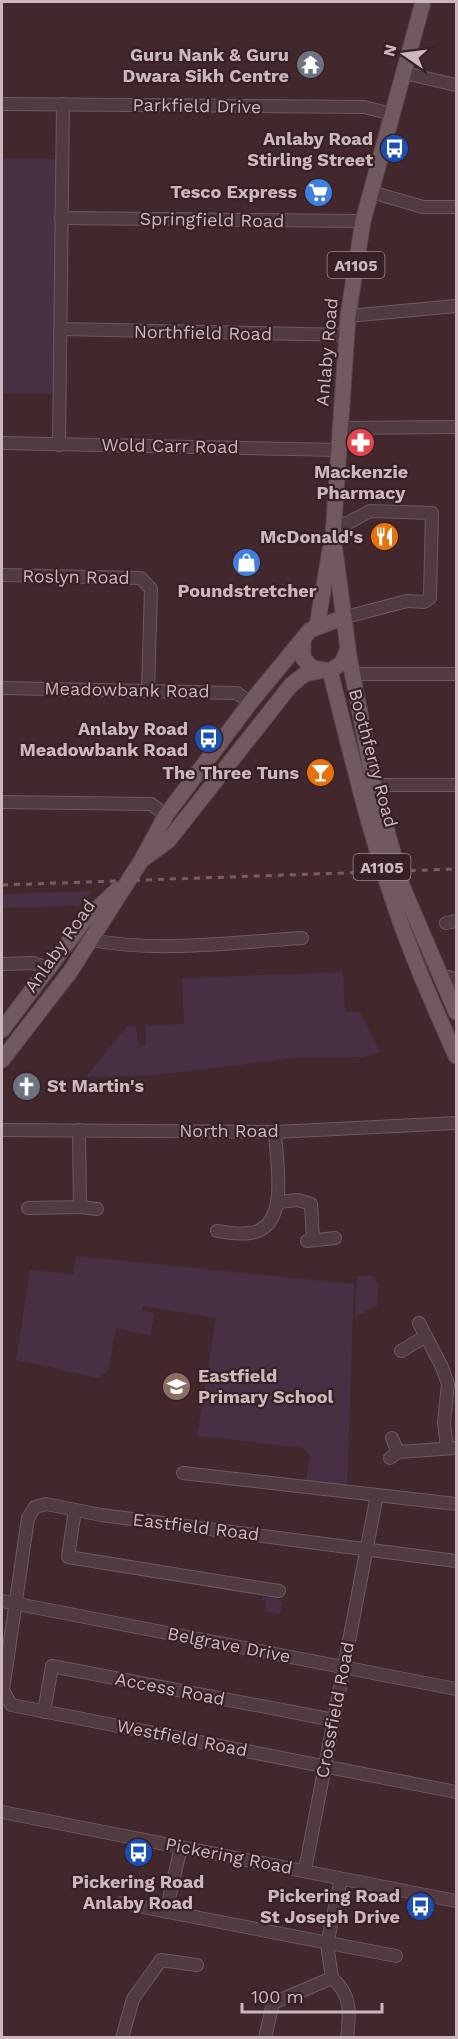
<svg xmlns="http://www.w3.org/2000/svg" width="458" height="2039" font-family="'Work Sans',sans-serif">
  <rect width="100%" height="100%" fill="#42272d"/>
  <g fill="#482f43">
    <polygon points="2,158 57,159 55,389 49,394 2,393"/>
    <polygon points="92,891 79,906 2,908 2,894"/>
    <polygon points="343,972 345,1011 360,1012 380,1052 362,1057 296,1058 157,1075 86,1077 127,1026 136,1025 138,1046 146,1045 146,1025 184,1024 182,978"/>
    <polygon points="76,1256 354,1284 347,1487 306,1481 310,1456 304,1448 197,1436 216,1318 143,1306 142,1311 154,1313 151,1335 116,1328 108,1371 99,1378 16,1360 30,1270 73,1274"/>
    <polygon points="357,1276 373,1276 379,1285 377,1306 355,1317"/>
    <polygon points="264,1593 278,1596 277,1600 283,1601 280,1614 265,1611 266,1601 262,1599"/>
  </g>
  <g fill="none" stroke-linecap="round" stroke-linejoin="round">
    <defs>
      <g id="minor">
        <polyline points="404,73 456,85"/>
        <polyline points="2,104 364,107 392,114"/>
        <polyline points="371,192 423,207 456,207"/>
        <polyline points="61,218 363,221"/>
        <polyline points="348,316 456,306"/>
        <polyline points="60,329 347,335"/>
        <polyline points="339,428 456,427"/>
        <polyline points="2,443 338,450"/>
        <polyline points="59,445 63,104"/>
        <polyline points="334,525 348,523 370,511 432,513 430,598 424,602 407,601 342,618"/>
        <polyline points="2,575 141,578 151,589 148,690"/>
        <polyline points="351,674 456,674"/>
        <polyline points="2,688 237,693 250,703"/>
        <polyline points="374,785 456,785"/>
        <polyline points="2,802 151,804 166,815"/>
        <polyline points="446,923 456,921"/>
        <path d="M92,940C158,953 235,942 302,938"/>
        <polyline points="2,964 33,963 48,968"/>
        <polyline points="440,975 456,979"/>
        <polyline points="2,1130 275,1132 456,1123"/>
        <polyline points="279,1202 298,1200 311,1204 313,1240"/>
        <polyline points="80,1207 97,1209"/>
        <polyline points="28,1208 80,1207 79,1130"/>
        <path d="M217,1231C227,1232 239,1235 250,1233C291,1228 276,1161 275,1132"/>
        <polyline points="307,1241 335,1238"/>
        <polyline points="419,1323 442,1367 448,1384 444,1422 447,1448"/>
        <polyline points="401,1351 426,1336"/>
        <polyline points="398,1452 456,1448"/>
        <polyline points="390,1458 398,1452 392,1438"/>
        <polyline points="183,1473 377,1495 305,1870"/>
        <polyline points="377,1495 456,1504"/>
        <polyline points="75,1510 68,1557 279,1591"/>
        <polyline points="456,1561 101,1515 46,1504 35,1507 28,1518 3,1690 11,1705 456,1792"/>
        <polyline points="2,1601 456,1689"/>
        <polyline points="44,1712 52,1666 334,1720"/>
        <polyline points="2,1812 456,1901"/>
        <polyline points="122,1903 396,1956"/>
        <polyline points="166,1912 181,1847"/>
        <path d="M332,1978C352,1995 350,2013 347,2038"/>
        <polyline points="122,2038 133,1999 161,1960 197,1965"/>
        <polyline points="265,2038 273,2003 332,1978 327,1944 341,1879"/>
      </g>
      <g id="major">
        <polyline points="317,626 330,550"/>
        <polyline points="303,639 303,658 312,668 330,671 342,663 348,648 333,536 348,316 363,221 423,2"/>
        <polyline points="348,651 374,785 403,888 456,1012"/>
        <path d="M330,671C349,745 366,819 390,891C408,948 432,1002 456,1056"/>
        <polyline points="143,859 168,841 291,685 305,674 319,671"/>
        <polyline points="2,1030 84,921 117,890"/>
        <polyline points="2,1060 70,972 141,861 166,815 250,703 310,630 342,618"/>
      </g>
    </defs>
    <use href="#minor" stroke="#6f595e" stroke-width="14"/>
    <use href="#major" stroke="#5b4549" stroke-width="17"/>
    <use href="#minor" stroke="#523b40" stroke-width="12"/>
    <use href="#major" stroke="#72595f" stroke-width="15"/>
    <polyline stroke="#795d63" stroke-width="3" stroke-dasharray="6 6" stroke-linecap="butt" points="2,885 456,869"/>
  </g>
  <defs>
    <symbol id="temple-disc" viewBox="-11 -11 22 22"><circle r="9.5" fill="#6b7280" stroke="#382025"/><path d="M0-6L5-2H3V0L6.5 2.5H4V6H1.5V3h-3V6H-4V2.5H-6.5L-3 0V-2H-5Z" fill="#fff"/></symbol>
    <symbol id="bus-disc" viewBox="-11 -11 22 22"><circle r="9.5" fill="#1a4fb4" stroke="#382025"/><path d="M-5-6H5V4H4V6H2V4H-2V6H-4V4H-5ZM-3.5-4V0h7V-4ZM-3.5 1.2v1.5H-2V1.2ZM2 1.2v1.5H3.5V1.2Z" fill="#fff"/></symbol>
    <symbol id="supermarket-disc" viewBox="-11 -11 22 22"><circle r="9.5" fill="#3f7fe0" stroke="#382025"/><path d="M-6-5.5h2.5l.6 2H6L4.5 2H-2.5L-4.4-4H-6ZM-1.5 3.2a1.3 1.3 0 1 0 .1 0ZM3 3.2a1.3 1.3 0 1 0 .1 0Z" fill="#fff"/></symbol>
    <symbol id="pharmacy-disc" viewBox="-11 -11 22 22"><circle r="9.5" fill="#e0444e" stroke="#382025"/><path d="M-2-6h4v4h4v4h-4v4h-4v-4h-4v-4h4Z" fill="#fff"/></symbol>
    <symbol id="restaurant-disc" viewBox="-11 -11 22 22"><circle r="9.5" fill="#e8710a" stroke="#382025"/><path d="M-5-6h1v4h1v-4h1v4h1v-4h1v5L-1.5 .5V6h-2V.5L-5-1ZM5-6V6H3V1.5H1.5Q1.5-4 5-6Z" fill="#fff"/></symbol>
    <symbol id="shop-disc" viewBox="-11 -11 22 22"><circle r="9.5" fill="#3f7fe0" stroke="#382025"/><path d="M-5-2.5h2.3a2.7 3.5 0 0 1 5.4 0H5L5.5 6h-11ZM-1.5-2.5h3a1.5 2.3 0 0 0-3 0Z" fill="#fff"/></symbol>
    <symbol id="bar-disc" viewBox="-11 -11 22 22"><circle r="9.5" fill="#e8710a" stroke="#382025"/><path d="M-6-5H6L.8 .8V4.5H3.5V6h-7V4.5H-.8V.8Z" fill="#fff"/></symbol>
    <symbol id="church-disc" viewBox="-11 -11 22 22"><circle r="9.5" fill="#6b7280" stroke="#382025"/><path d="M-1.2-6h2.4v3.5h3.3v2.4h-3.3V6h-2.4V-.1h-3.3v-2.4h3.3Z" fill="#fff"/></symbol>
    <symbol id="school-disc" viewBox="-11 -11 22 22"><circle r="9.5" fill="#8d6e63" stroke="#382025"/><path d="M0-5L7-2L0 1L-7-2ZM-4 1L0 2.5L4 1V4Q0 6-4 4Z" fill="#fff"/></symbol>
  </defs>
  <g fill-rule="evenodd">
    <use href="#temple-disc" x="294" y="48" width="33" height="33"/>
    <use href="#bus-disc" x="378" y="132" width="33" height="33"/>
    <use href="#supermarket-disc" x="302" y="176" width="33" height="33"/>
    <use href="#pharmacy-disc" x="344" y="426" width="33" height="33"/>
    <use href="#restaurant-disc" x="368" y="520" width="33" height="33"/>
    <use href="#shop-disc" x="230" y="546" width="33" height="33"/>
    <use href="#bus-disc" x="192" y="722" width="33" height="33"/>
    <use href="#bar-disc" x="304" y="756" width="33" height="33"/>
    <use href="#church-disc" x="10" y="1070" width="33" height="33"/>
    <use href="#school-disc" x="160" y="1370" width="33" height="33"/>
    <use href="#bus-disc" x="122" y="1836" width="33" height="33"/>
    <use href="#bus-disc" x="404" y="1890" width="33" height="33"/>
  </g>
  <g text-anchor="middle" stroke-width="4.5" stroke-linejoin="round" paint-order="stroke">
    <g fill="#382025" stroke="#a08a8f" stroke-width="1.5">
      <rect x="327.5" y="252" width="57" height="26" rx="4.5"/>
      <rect x="353.5" y="854" width="57" height="26" rx="4.5"/>
    </g>
    <g font-size="16" font-weight="bold" fill="#ccb8bc">
      <text x="356" y="271">A1105</text>
      <text x="382" y="873">A1105</text>
    </g>
    <g font-size="18" font-weight="bold" fill="#ccb8bc" stroke="#382025" text-anchor="end">
      <text x="289" y="61">Guru Nank &amp; Guru<tspan x="289" dy="21">Dwara Sikh Centre</tspan></text>
      <text x="373" y="145">Anlaby Road<tspan x="373" dy="21">Stirling Street</tspan></text>
      <text x="297" y="198">Tesco Express</text>
      <text x="361" y="478" text-anchor="middle">Mackenzie<tspan x="361" dy="21">Pharmacy</tspan></text>
      <text x="363" y="543">McDonald's</text>
      <text x="247" y="597" text-anchor="middle">Poundstretcher</text>
      <text x="188" y="735">Anlaby Road<tspan x="188" dy="21">Meadowbank Road</tspan></text>
      <text x="299" y="779">The Three Tuns</text>
      <text x="47" y="1092" text-anchor="start">St Martin's</text>
      <text x="198" y="1382" text-anchor="start">Eastfield<tspan x="198" dy="21">Primary School</tspan></text>
      <text x="138" y="1888" text-anchor="middle">Pickering Road<tspan x="138" dy="21">Anlaby Road</tspan></text>
      <text x="400" y="1902">Pickering Road<tspan x="400" dy="21">St Joseph Drive</tspan></text>
    </g>
    <g font-size="18" fill="#ccb8bc" stroke="#382025">
      <text transform="translate(197 106) rotate(1)" y="6">Parkfield Drive</text>
      <text transform="translate(212 220) rotate(1)" y="6">Springfield Road</text>
      <text transform="translate(203 333) rotate(1)" y="6">Northfield Road</text>
      <text transform="translate(327 352) rotate(-85)" y="6">Anlaby Road</text>
      <text transform="translate(170 446) rotate(1)" y="6">Wold Carr Road</text>
      <text transform="translate(76 577) rotate(1)" y="6">Roslyn Road</text>
      <text transform="translate(127 690) rotate(1)" y="6">Meadowbank Road</text>
      <text transform="translate(373 758) rotate(75)" y="6">Boothferry Road</text>
      <text transform="translate(60 946) rotate(-55)" y="6">Anlaby Road</text>
      <text x="229" y="1137">North Road</text>
      <text transform="translate(196 1527) rotate(7)" y="6">Eastfield Road</text>
      <text transform="translate(229 1645) rotate(11)" y="6">Belgrave Drive</text>
      <text transform="translate(170 1689) rotate(11)" y="6">Access Road</text>
      <text transform="translate(335 1710) rotate(-79)" y="6">Crossfield Road</text>
      <text transform="translate(182 1738) rotate(11)" y="6">Westfield Road</text>
      <text transform="translate(229 1856) rotate(11)" y="6">Pickering Road</text>
    </g>
  </g>
  <rect width="458" height="2039" fill="none" stroke="#ccb8bc" stroke-width="6"/>
  <g transform="translate(404 54) rotate(284)" stroke="#382025" stroke-width="4.5" paint-order="stroke">
  <path d="M0-4.5L10 22L0 15L-10 22Z" fill="#ccb8bc"/>
  <text y="-9" font-size="16" font-weight="bold" text-anchor="middle" fill="#ccb8bc">N</text>
  </g>
  <path d="M242 2003v9h140v-9" fill="none" stroke="#ccb8bc" stroke-width="3"/>
  <text x="251" y="2003" font-size="18" fill="#ccb8bc" stroke="#382025" stroke-width="4.5" paint-order="stroke">100 m</text>
</svg>
